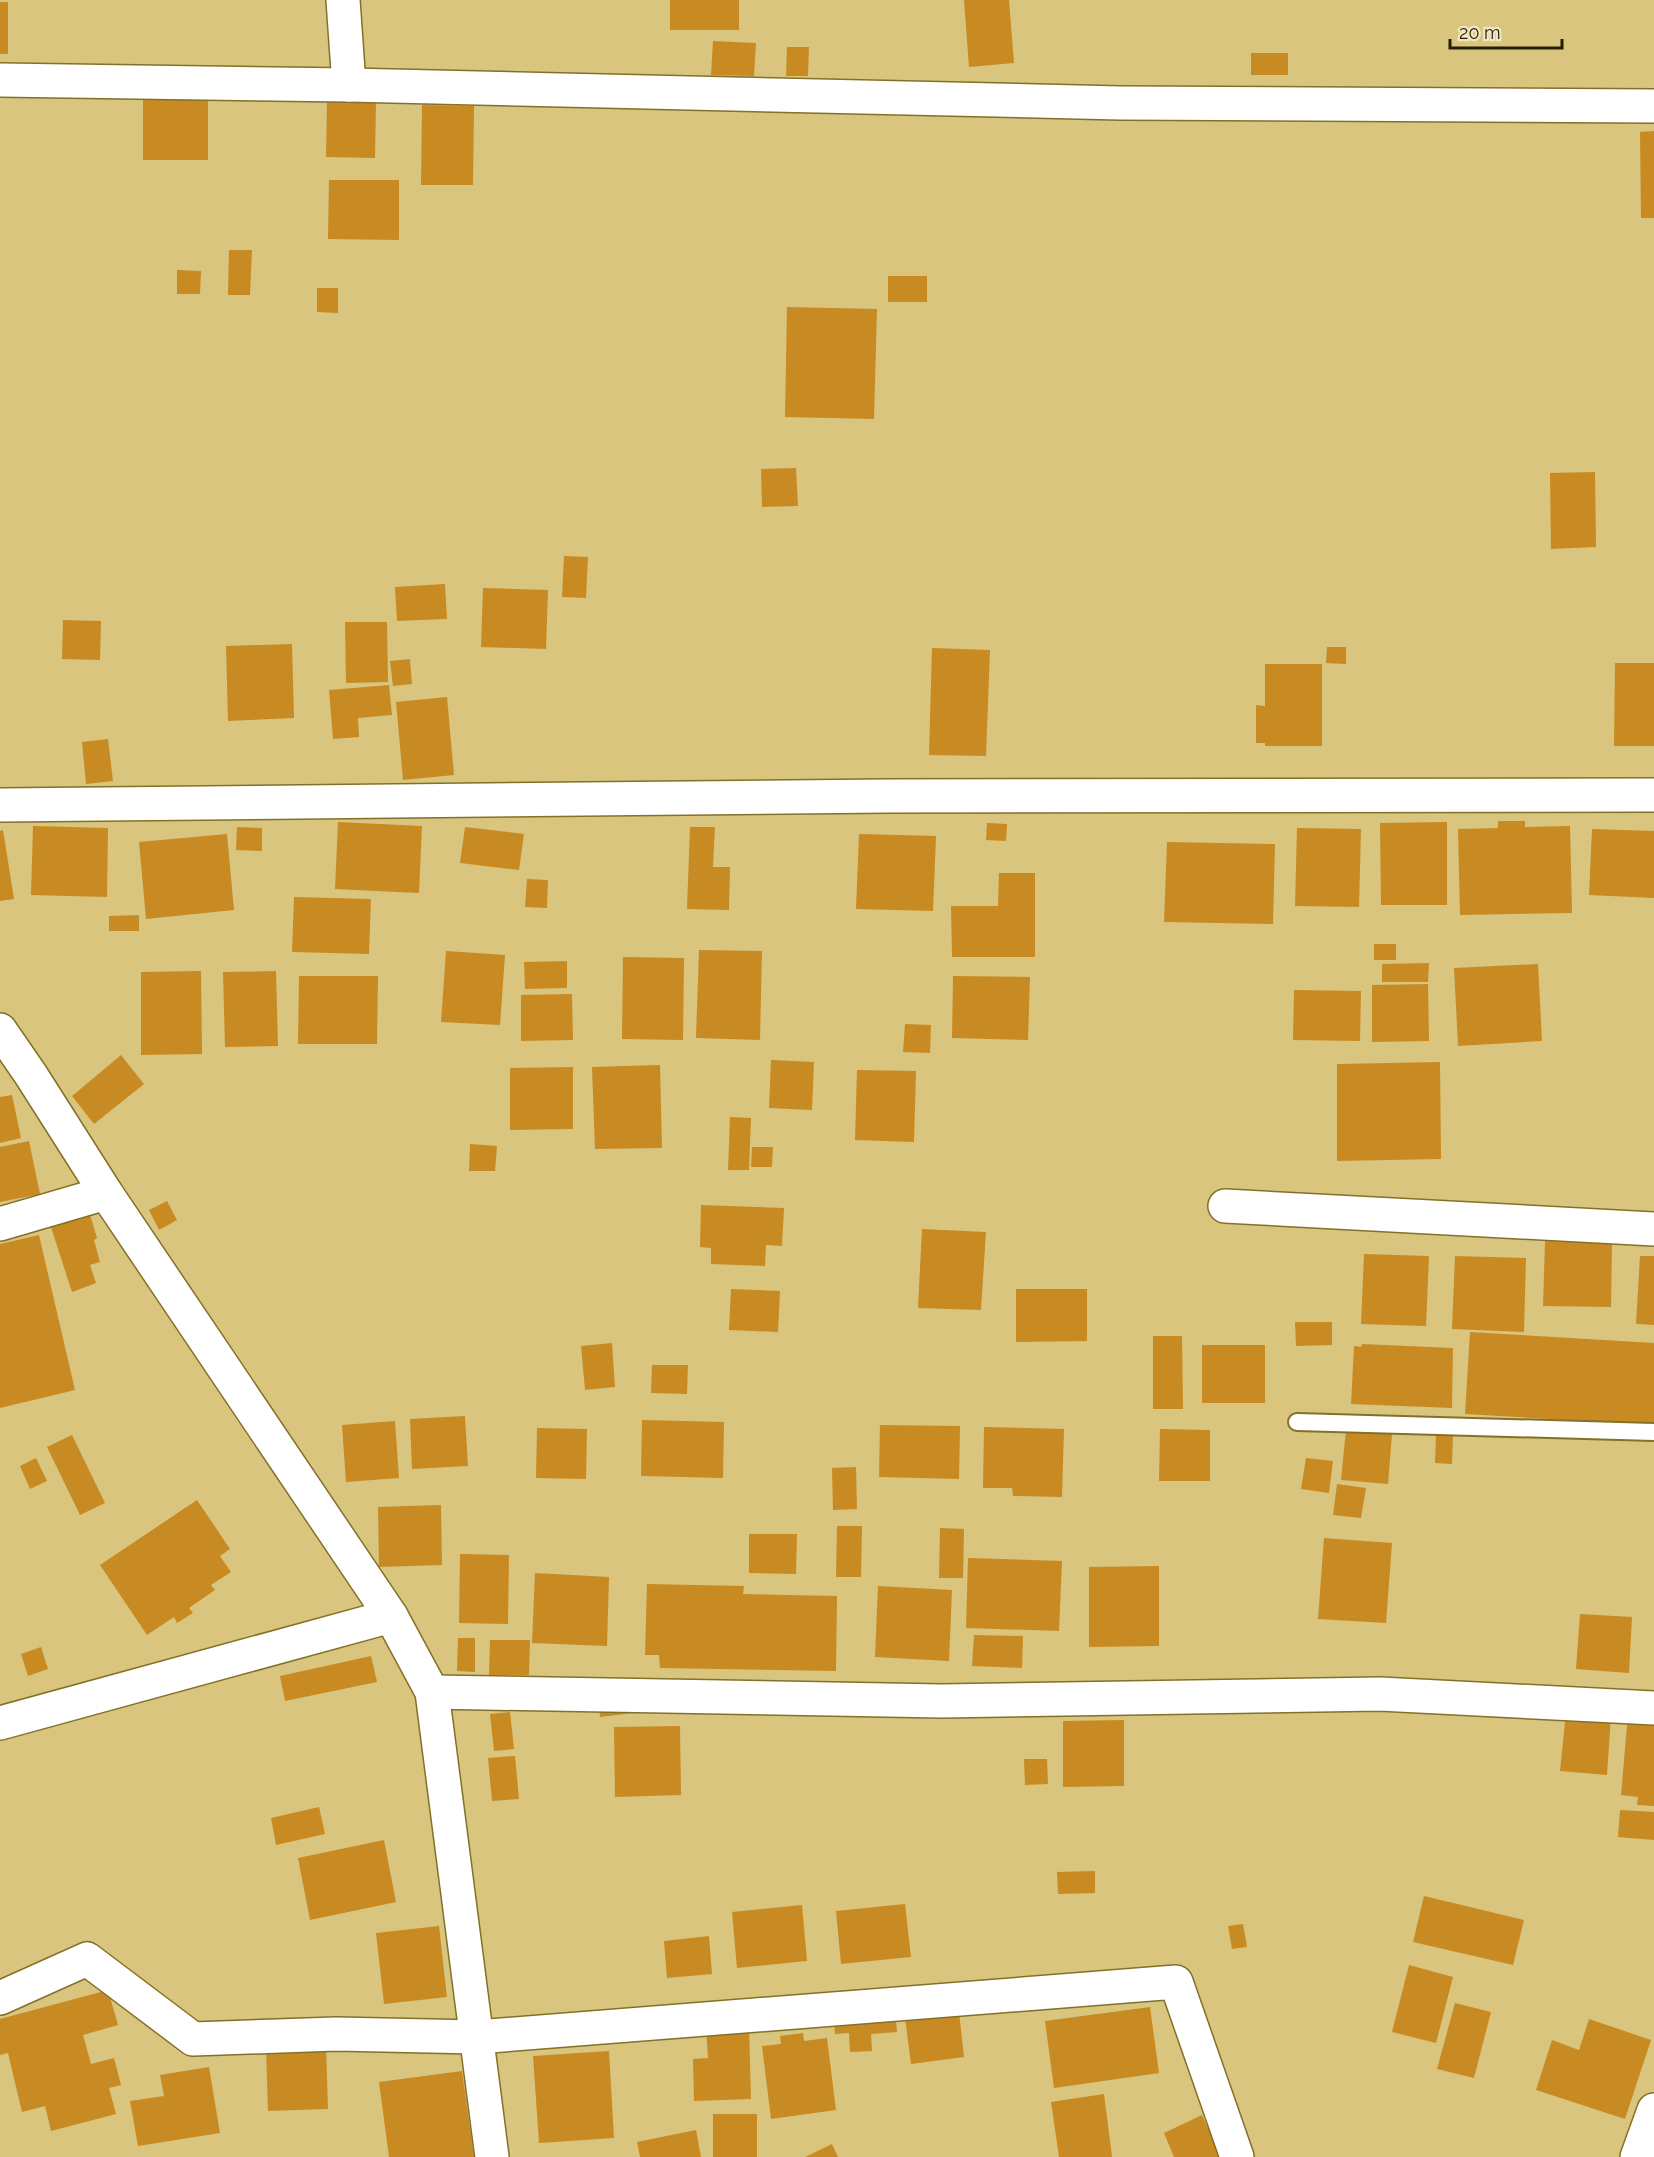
<svg xmlns="http://www.w3.org/2000/svg" width="1654" height="2157" font-family="Raleway,sans-serif">
  <rect width="100%" height="100%" fill="#d9c57d"/>
  <g fill="#c88a23">
    <rect x="670" y="0" width="69" height="30"/>
    <polygon points="964,0 1009,0 1014,63 969,67"/>
    <rect x="0" y="2" width="8" height="52"/>
    <polygon points="713,41 756,43 754,76 711,75"/>
    <polygon points="787,47 809,47 808,76 786,76"/>
    <rect x="1251" y="53" width="37" height="22"/>
    <rect x="143" y="97" width="65" height="63"/>
    <polygon points="327,101 376,102 375,158 326,157"/>
    <polygon points="422,105 474,106 473,185 421,185"/>
    <polygon points="1654,131 1654,218 1641,218 1640,132"/>
    <polygon points="329,180 399,180 399,240 328,239"/>
    <polygon points="229,250 252,250 250,295 228,295"/>
    <polygon points="177,270 201,271 200,294 177,294"/>
    <rect x="888" y="276" width="39" height="26"/>
    <polygon points="317,288 338,288 338,313 317,312"/>
    <polygon points="787,307 877,309 874,419 785,417"/>
    <polygon points="796,468 798,506 762,507 761,469"/>
    <polygon points="1595,472 1596,547 1551,549 1550,473"/>
    <polygon points="564,556 588,557 586,598 562,597"/>
    <polygon points="445,584 447,619 397,621 395,587"/>
    <polygon points="483,588 548,590 546,649 481,647"/>
    <polygon points="63,620 101,621 100,660 62,659"/>
    <polygon points="345,622 387,622 388,682 346,683"/>
    <polygon points="292,644 294,718 228,721 226,646"/>
    <polygon points="1327,647 1346,647 1346,664 1326,663"/>
    <polygon points="932,648 990,650 986,756 929,755"/>
    <polygon points="410,659 412,684 393,686 390,661"/>
    <polygon points="1615,663 1654,663 1654,746 1614,746"/>
    <polygon points="1265,664 1322,664 1322,746 1265,746 1265,743 1256,743 1256,705 1265,706"/>
    <polygon points="389,685 392,715 358,718 359,737 333,739 329,690"/>
    <polygon points="447,697 454,775 403,780 396,702"/>
    <polygon points="108,739 113,781 86,784 82,742"/>
    <polygon points="1498,821 1525,821 1525,827 1570,826 1572,913 1460,915 1458,829 1498,828"/>
    <polygon points="338,822 422,826 419,893 335,889"/>
    <polygon points="1447,822 1447,905 1381,905 1380,823"/>
    <polygon points="987,823 1007,824 1006,841 986,840"/>
    <polygon points="33,826 108,828 107,897 31,895"/>
    <polygon points="237,827 262,828 262,851 236,850"/>
    <polygon points="465,827 524,834 519,870 460,863"/>
    <polygon points="690,827 715,827 713,867 730,867 729,910 687,909"/>
    <polygon points="1297,828 1361,829 1359,907 1295,906"/>
    <polygon points="1592,829 1654,831 1654,898 1589,895"/>
    <polygon points="3,830 14,899 0,901 0,831"/>
    <polygon points="227,834 234,910 146,919 139,842"/>
    <polygon points="859,834 936,836 933,911 856,909"/>
    <polygon points="1167,842 1275,844 1273,924 1164,922"/>
    <polygon points="999,873 1035,873 1035,957 952,957 951,906 998,906"/>
    <polygon points="527,879 548,880 547,908 525,907"/>
    <polygon points="294,897 371,899 369,954 292,952"/>
    <polygon points="139,915 139,931 109,931 109,916"/>
    <rect x="1374" y="944" width="22" height="16"/>
    <polygon points="699,950 762,951 760,1040 696,1038"/>
    <polygon points="446,951 505,955 500,1025 441,1022"/>
    <polygon points="623,957 684,958 683,1040 622,1039"/>
    <polygon points="567,961 567,988 525,989 524,962"/>
    <polygon points="1429,963 1428,982 1382,982 1382,964"/>
    <polygon points="1538,964 1542,1041 1458,1046 1454,968"/>
    <polygon points="201,971 202,1054 141,1055 141,972"/>
    <polygon points="276,971 278,1046 225,1047 223,972"/>
    <polygon points="299,976 378,976 377,1044 298,1044"/>
    <polygon points="953,976 1030,977 1028,1040 952,1038"/>
    <polygon points="1428,984 1429,1041 1372,1042 1372,985"/>
    <polygon points="1294,990 1361,991 1360,1041 1293,1040"/>
    <polygon points="572,994 573,1040 521,1041 521,995"/>
    <polygon points="905,1024 931,1025 930,1053 903,1052"/>
    <polygon points="121,1055 144,1084 94,1124 72,1096"/>
    <polygon points="771,1060 814,1062 812,1110 769,1108"/>
    <polygon points="1440,1062 1441,1159 1337,1161 1337,1064"/>
    <polygon points="660,1065 662,1148 595,1149 592,1067"/>
    <polygon points="573,1067 573,1129 510,1130 510,1068"/>
    <polygon points="857,1070 916,1071 914,1142 855,1140"/>
    <polygon points="12,1095 21,1138 0,1143 0,1097"/>
    <polygon points="730,1117 751,1118 749,1170 728,1170"/>
    <polygon points="29,1141 40,1194 0,1202 0,1147"/>
    <polygon points="470,1144 497,1146 495,1171 469,1171"/>
    <polygon points="752,1147 773,1147 772,1167 751,1167"/>
    <polygon points="167,1201 177,1220 159,1230 149,1210"/>
    <polygon points="701,1205 784,1208 782,1246 766,1245 765,1266 711,1264 711,1248 700,1247"/>
    <polygon points="89,1211 97,1238 94,1240 100,1262 90,1265 96,1283 72,1292 50,1224"/>
    <polygon points="922,1229 986,1232 981,1310 918,1308"/>
    <polygon points="39,1235 75,1390 0,1408 0,1244"/>
    <polygon points="1545,1241 1612,1243 1611,1307 1543,1306"/>
    <polygon points="1364,1254 1429,1256 1426,1326 1361,1324"/>
    <polygon points="1455,1256 1526,1258 1524,1332 1452,1329"/>
    <polygon points="1640,1256 1654,1256 1654,1325 1636,1324"/>
    <polygon points="731,1289 780,1291 778,1332 729,1330"/>
    <polygon points="1016,1289 1087,1289 1087,1341 1016,1342"/>
    <polygon points="1295,1322 1332,1322 1332,1345 1296,1346"/>
    <polygon points="1470,1332 1654,1343 1654,1425 1465,1414"/>
    <polygon points="1153,1336 1182,1336 1183,1409 1153,1409"/>
    <polygon points="612,1343 615,1387 585,1390 581,1346"/>
    <polygon points="1362,1344 1453,1348 1452,1408 1351,1404 1354,1346 1361,1347"/>
    <rect x="1202" y="1345" width="63" height="58"/>
    <polygon points="652,1365 688,1365 687,1394 651,1393"/>
    <polygon points="465,1416 468,1466 412,1469 410,1419"/>
    <polygon points="642,1420 724,1422 723,1478 641,1476"/>
    <polygon points="395,1421 399,1478 346,1482 342,1425"/>
    <polygon points="880,1425 960,1426 959,1479 879,1477"/>
    <polygon points="984,1427 1064,1429 1062,1497 1013,1496 1012,1488 983,1488"/>
    <polygon points="537,1428 587,1429 586,1479 536,1478"/>
    <polygon points="1160,1429 1210,1430 1210,1481 1159,1481"/>
    <polygon points="1346,1430 1392,1434 1388,1484 1341,1480"/>
    <polygon points="72,1435 105,1503 80,1515 47,1447"/>
    <polygon points="1436,1435 1453,1435 1452,1464 1435,1463"/>
    <polygon points="36,1458 47,1481 30,1489 20,1466"/>
    <polygon points="1306,1458 1333,1461 1329,1493 1301,1489"/>
    <polygon points="856,1467 857,1509 833,1510 832,1468"/>
    <polygon points="1337,1484 1366,1488 1361,1518 1333,1515"/>
    <polygon points="197,1500 230,1549 220,1556 231,1572 211,1585 215,1590 189,1608 193,1613 177,1623 174,1617 147,1635 100,1565"/>
    <polygon points="441,1505 442,1565 379,1567 378,1507"/>
    <polygon points="837,1526 862,1526 861,1577 836,1577"/>
    <polygon points="940,1528 964,1529 963,1578 939,1578"/>
    <polygon points="749,1534 797,1534 796,1574 749,1573"/>
    <polygon points="1324,1538 1392,1543 1386,1623 1318,1619"/>
    <polygon points="460,1554 509,1555 508,1624 459,1623"/>
    <polygon points="968,1558 1062,1561 1059,1631 966,1628"/>
    <polygon points="1159,1566 1159,1646 1089,1647 1089,1567"/>
    <polygon points="535,1573 609,1577 607,1646 532,1643"/>
    <polygon points="647,1584 744,1586 743,1594 837,1596 836,1671 660,1668 659,1655 645,1655"/>
    <polygon points="878,1586 952,1590 949,1661 875,1657"/>
    <polygon points="1580,1614 1632,1617 1629,1673 1576,1669"/>
    <polygon points="974,1635 1023,1636 1022,1668 972,1666"/>
    <polygon points="458,1638 475,1638 475,1672 457,1671"/>
    <polygon points="490,1640 530,1640 529,1675 489,1675"/>
    <polygon points="41,1647 48,1669 28,1676 21,1654"/>
    <polygon points="371,1656 377,1682 285,1701 280,1676"/>
    <polygon points="631,1699 633,1713 600,1717 599,1702"/>
    <polygon points="510,1712 514,1749 494,1751 490,1714"/>
    <polygon points="1566,1713 1611,1716 1607,1775 1560,1771"/>
    <polygon points="1628,1714 1654,1717 1654,1806 1637,1805 1638,1797 1621,1795"/>
    <polygon points="1124,1720 1124,1786 1063,1787 1063,1721"/>
    <polygon points="680,1726 681,1795 615,1797 614,1727"/>
    <polygon points="515,1756 519,1799 492,1801 488,1758"/>
    <polygon points="1024,1759 1047,1759 1048,1784 1025,1785"/>
    <polygon points="319,1807 325,1834 276,1845 271,1818"/>
    <polygon points="1620,1810 1654,1812 1654,1840 1618,1837"/>
    <polygon points="384,1840 396,1902 310,1920 298,1858"/>
    <polygon points="1095,1871 1095,1893 1058,1894 1057,1872"/>
    <polygon points="1424,1896 1524,1920 1513,1965 1413,1942"/>
    <polygon points="905,1904 911,1957 841,1964 836,1911"/>
    <polygon points="802,1905 807,1961 737,1968 732,1912"/>
    <polygon points="1243,1924 1247,1947 1232,1949 1228,1926"/>
    <polygon points="439,1926 447,1997 384,2004 376,1933"/>
    <polygon points="709,1936 712,1974 667,1978 664,1941"/>
    <polygon points="1409,1965 1453,1977 1436,2043 1392,2032"/>
    <polygon points="108,1990 118,2025 83,2035 91,2064 114,2058 121,2085 109,2088 116,2114 51,2131 45,2106 22,2112 8,2053 0,2055 0,2019"/>
    <polygon points="958,2003 964,2057 911,2064 904,2010"/>
    <polygon points="1455,2003 1491,2012 1474,2078 1437,2069"/>
    <polygon points="1150,2007 1159,2073 1054,2088 1045,2021"/>
    <polygon points="895,2009 897,2032 871,2034 872,2051 850,2052 849,2033 835,2034 833,2014"/>
    <polygon points="1589,2019 1651,2040 1625,2119 1536,2090 1552,2040 1579,2050"/>
    <polygon points="749,2027 751,2099 694,2101 693,2059 708,2058 706,2029"/>
    <polygon points="803,2033 804,2041 827,2038 836,2110 771,2119 762,2046 781,2044 780,2036"/>
    <polygon points="326,2047 328,2109 268,2111 266,2049"/>
    <polygon points="609,2051 614,2138 539,2143 533,2056"/>
    <polygon points="209,2067 220,2133 138,2146 130,2101 164,2096 160,2075"/>
    <polygon points="462,2071 474,2157 389,2157 379,2082"/>
    <polygon points="1104,2094 1112,2157 1059,2157 1051,2102"/>
    <rect x="713" y="2114" width="44" height="43"/>
    <polygon points="1202,2115 1221,2157 1174,2157 1164,2133"/>
    <polygon points="696,2130 701,2157 640,2157 637,2142"/>
    <polygon points="832,2144 838,2157 805,2157"/>
  </g>
  <g fill="none" stroke-linecap="round" stroke-linejoin="round">
    <defs>
      <polyline id="service" points="1297,1422 1654,1432"/>
      <g id="minor">
        <polyline points="343,0 349,85"/>
        <polyline points="0,80 349,85 1120,103 1654,106"/>
        <polyline points="0,805 888,796 1654,795"/>
        <polyline points="0,1030 31,1075 106,1193 391,1616 432,1692 492,2157"/>
        <polyline points="1225,1206 1654,1229"/>
        <polyline points="0,1224 106,1193"/>
        <polyline points="432,1692 942,1701 1380,1694 1654,1708"/>
        <polyline points="0,1723 391,1616"/>
        <polyline points="0,1998 87,1959 193,2039 336,2034 477,2037 1176,1982 1237,2157"/>
        <polyline points="1637,2157 1654,2110"/>
      </g>
    </defs>
    <use href="#service" stroke="#837128" stroke-width="20"/>
    <use href="#minor" stroke="#837128" stroke-width="36"/>
    <use href="#service" stroke="#fff" stroke-width="16"/>
    <use href="#minor" stroke="#fff" stroke-width="33"/>
  </g>
  <path d="M1450 39v9h112v-9" fill="none" stroke="#251e01" stroke-width="3"/>
  <text x="1459" y="39" font-size="18" fill="#251e01" stroke="#f0e6c3" stroke-width="4.5" paint-order="stroke">20 m</text>
</svg>
